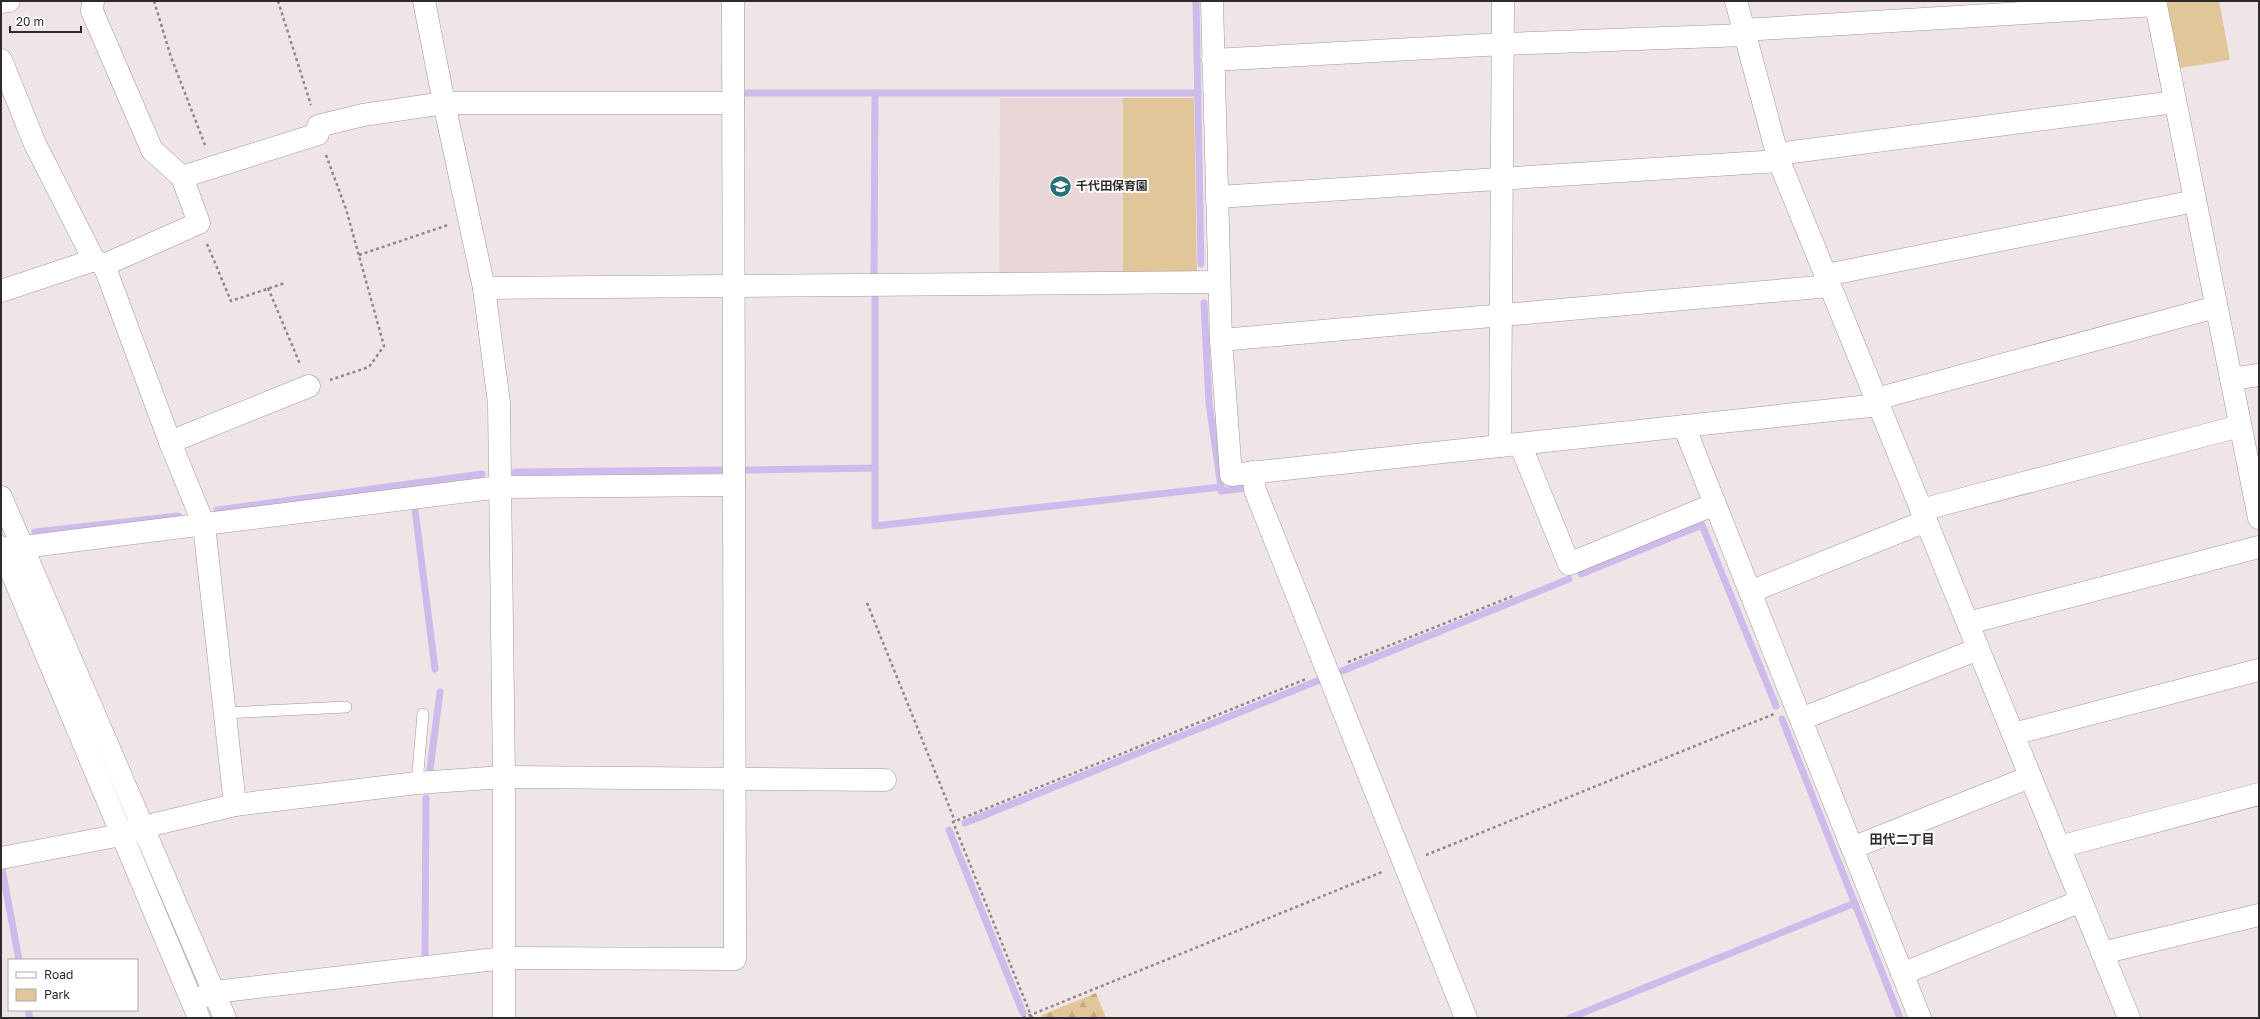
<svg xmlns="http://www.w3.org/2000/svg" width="2260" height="1019" font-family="'Golos Text','Noto Sans JP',sans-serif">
  <defs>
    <pattern id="forest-firs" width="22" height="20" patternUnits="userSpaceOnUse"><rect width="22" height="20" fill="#e1c699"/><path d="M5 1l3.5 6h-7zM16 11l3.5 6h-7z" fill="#c1aa84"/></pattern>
  </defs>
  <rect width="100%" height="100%" fill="#f0e5e6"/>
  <polygon fill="#e9d6d7" points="1000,98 1123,98 1123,275 999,275"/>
  <polygon fill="url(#forest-firs)" points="1096,993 1106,1018 1041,1018 1042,1015"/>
  <g fill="#e1c699">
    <polygon points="2167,1 2219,1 2230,60 2180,68"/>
    <polygon points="1123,98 1194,98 1197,275 1123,275"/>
  </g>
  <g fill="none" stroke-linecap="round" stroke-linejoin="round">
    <g stroke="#cfbaec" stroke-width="7">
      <polyline points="1196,1 1201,264"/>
      <polyline points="745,93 1198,93"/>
      <polyline points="874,274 875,93"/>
      <polyline points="875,298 875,526 1221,487 1221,491 1247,488 1249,493"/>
      <polyline points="1204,303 1209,403 1221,487"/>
      <polyline points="746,470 875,468"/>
      <polyline points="515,472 721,470"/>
      <polyline points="217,510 482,474"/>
      <polyline points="415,510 435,669"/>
      <polyline points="35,532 178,516"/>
      <polyline points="1581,574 1702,525 1776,706"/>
      <polyline points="1342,671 1569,579"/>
      <polyline points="1782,719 1900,1018"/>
      <polyline points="430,769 440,692"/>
      <polyline points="965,823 1322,679"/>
      <polyline points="949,830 1023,1013"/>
      <polyline points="2,869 19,960"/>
      <polyline points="425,957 426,798"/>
      <polyline points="28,1010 30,1018"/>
      <polyline points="1570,1018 1855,903"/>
    </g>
    <defs>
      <g id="service">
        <polyline points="225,713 346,707"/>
        <polyline points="417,783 423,714"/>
      </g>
      <g id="minor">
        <polyline points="93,1 92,11 152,150 182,177"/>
        <polyline points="1212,1 1221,340 1231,475 1879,405"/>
        <polyline points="1736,1 1779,161 2129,1018"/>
        <polyline points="1,2 9,1"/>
        <polyline points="1743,30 2156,5 2259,518"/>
        <polyline points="1,60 35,144 94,260 104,265 170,442 204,525 235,805"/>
        <polyline points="1213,60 1503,44 1744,35"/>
        <polyline points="1777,154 2175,102"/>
        <polyline points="1217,197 1779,161"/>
        <polyline points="104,265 199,223 182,177 318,134 318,126 363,115 444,103 733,103"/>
        <polyline points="1826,275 2195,201"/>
        <polyline points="484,288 1219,282"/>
        <polyline points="1,291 94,260"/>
        <polyline points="1221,340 1830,286"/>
        <polyline points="2231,379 2259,375"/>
        <polyline points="1876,399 2216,307"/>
        <polyline points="1684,426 1715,504"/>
        <polyline points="170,442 309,386"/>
        <polyline points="1520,444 1569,564 1715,504 1920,1018"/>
        <polyline points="1500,446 1503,1"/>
        <polyline points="1253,472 1255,490 1466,1018"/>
        <polyline points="1,497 225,1018"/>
        <polyline points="1921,510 2240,426"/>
        <polyline points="1,547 199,1018"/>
        <polyline points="4,554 23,547 500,487 734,485"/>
        <polyline points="1750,592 1926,521"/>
        <polyline points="1968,623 2259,547"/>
        <polyline points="1801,719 1978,649"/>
        <polyline points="2013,734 2259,670"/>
        <polyline points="2059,847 2259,794"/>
        <polyline points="1852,848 2030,777"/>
        <polyline points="1,858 121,835 143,827 235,805 417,783 504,777 885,780"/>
        <polyline points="2102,953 2259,915"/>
        <polyline points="504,958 504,1018"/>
        <polyline points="1902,974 2081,901"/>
        <polyline points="192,1001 215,992 504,958 735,959 733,1"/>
      </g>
      <polyline id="tertiary" points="424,1 444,103 484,288 499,403 504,777 504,958"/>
    </defs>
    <use href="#service" stroke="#a09697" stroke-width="12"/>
    <use href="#minor" stroke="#a09697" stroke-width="23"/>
    <use href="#tertiary" stroke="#a09697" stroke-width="23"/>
    <g stroke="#908989" stroke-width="2.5" stroke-dasharray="3 3" stroke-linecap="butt">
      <polyline points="154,1 171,57 205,145"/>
      <polyline points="278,1 311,105"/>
      <polyline points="326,155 346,209 384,346 369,367 330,380"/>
      <polyline points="207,244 231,301 285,283"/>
      <polyline points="359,255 448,225"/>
      <polyline points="268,288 300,364"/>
      <polyline points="867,603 955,821"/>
      <polyline points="1348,662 1513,596"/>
      <polyline points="1426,855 1774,714"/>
      <polyline points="1023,1018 1382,872"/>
      <polyline points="1032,1018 953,822 1306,679"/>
    </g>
    <use href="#service" stroke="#fff" stroke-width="11"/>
    <use href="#minor" stroke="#fff" stroke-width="22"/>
    <use href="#tertiary" stroke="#fff" stroke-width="22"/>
  </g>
  <defs>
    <symbol id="school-disc" viewBox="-11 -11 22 22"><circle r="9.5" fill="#277178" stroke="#fff"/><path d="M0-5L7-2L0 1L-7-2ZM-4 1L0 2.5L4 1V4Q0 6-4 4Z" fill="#fff"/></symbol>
  </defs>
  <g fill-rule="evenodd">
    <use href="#school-disc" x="1048" y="174" width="25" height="25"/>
  </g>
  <g text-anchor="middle" stroke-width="4" stroke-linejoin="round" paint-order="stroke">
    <g font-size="12" font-weight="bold" fill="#2e2a2a" stroke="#fff" text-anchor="start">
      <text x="1076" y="190">千代田保育園</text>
    </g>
    <g font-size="13" font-weight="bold" fill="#2e2a2a" stroke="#fff">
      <text x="1902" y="844">田代二丁目</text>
    </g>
  </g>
  <rect width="2260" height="1019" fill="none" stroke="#2e2a2a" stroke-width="4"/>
  <rect x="8" y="959" width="130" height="52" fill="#ffffff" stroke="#abaaaa"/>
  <rect x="16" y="972" width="20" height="6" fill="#ffffff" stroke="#abaaaa"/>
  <text x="44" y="979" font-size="12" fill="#2e2a2a">Road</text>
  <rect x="16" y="989" width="20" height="12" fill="#e1c699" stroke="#abaaaa"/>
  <text x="44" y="999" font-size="12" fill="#2e2a2a">Park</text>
  <path d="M10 26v6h71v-6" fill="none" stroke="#2e2a2a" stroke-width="2"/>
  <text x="16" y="26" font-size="12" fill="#2e2a2a" stroke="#ffffff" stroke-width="3" paint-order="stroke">20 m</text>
</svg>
